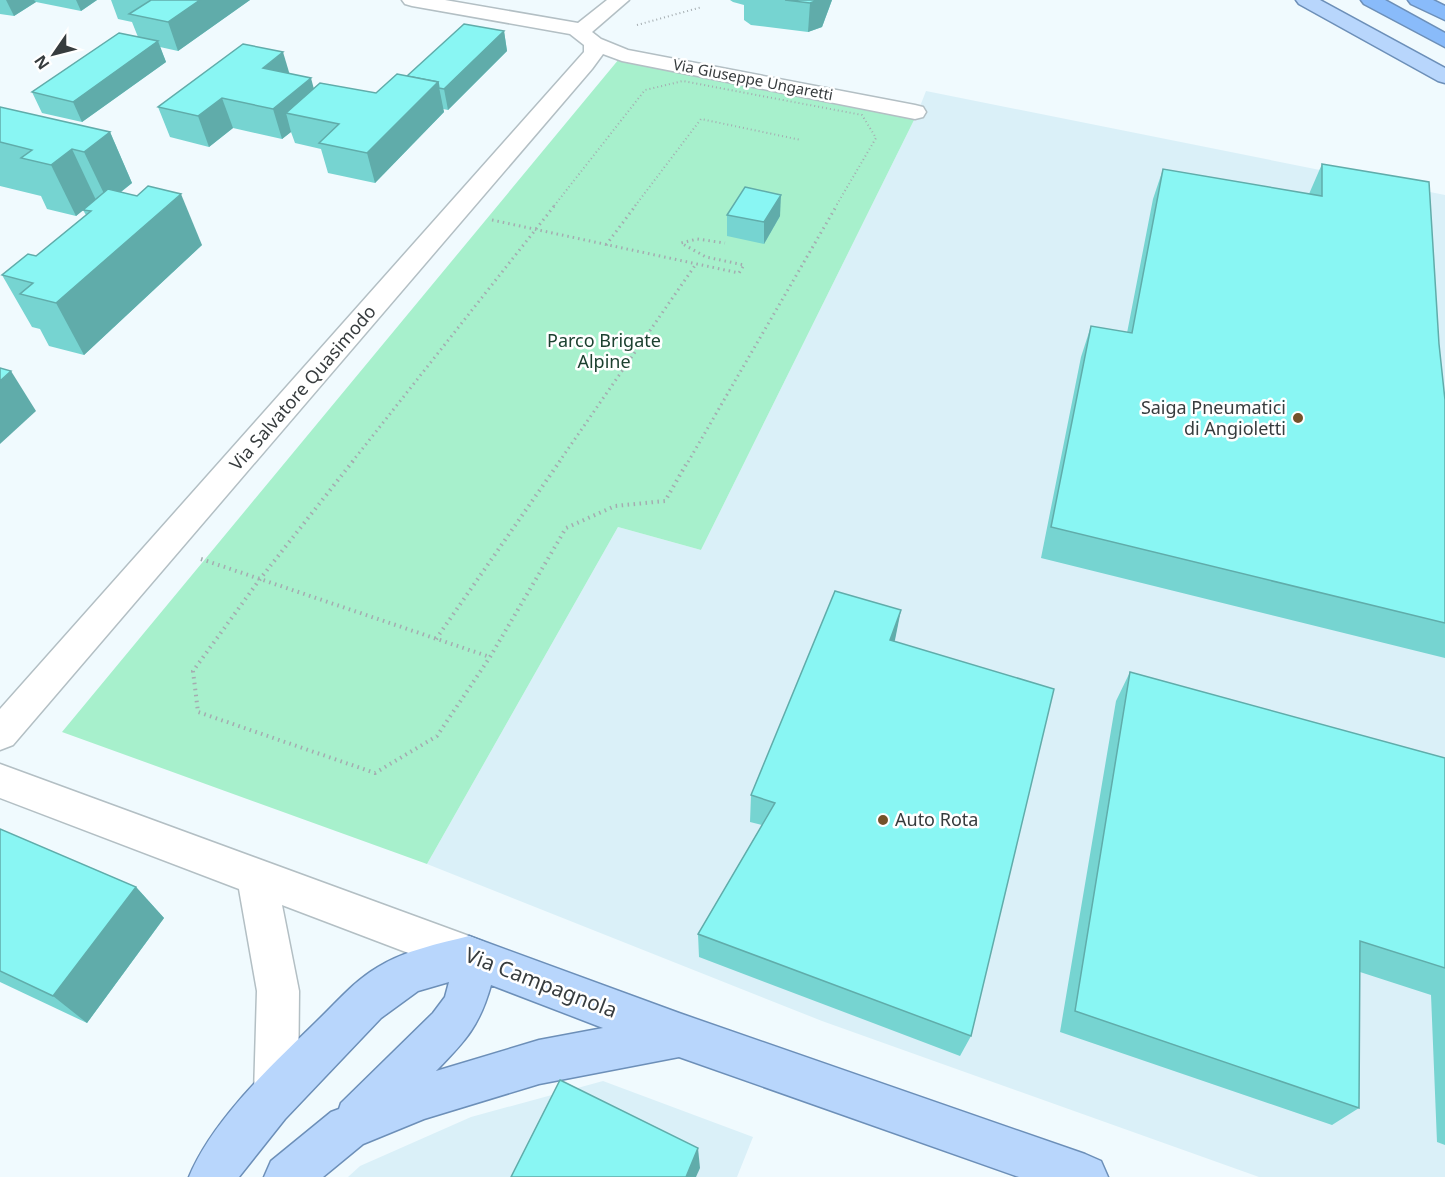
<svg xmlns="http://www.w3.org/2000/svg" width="1445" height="1177" font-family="'Noto Sans',sans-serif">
  <rect width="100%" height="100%" fill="#f0fafe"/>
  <g fill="#daf0f8">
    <polygon points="926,91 1445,195 1445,1177 1259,1177 822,1021 427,864 618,527 701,550 917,114"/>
    <polygon points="603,1081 753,1137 737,1177 348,1177 360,1166 471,1117"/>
  </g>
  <polygon fill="#a7f0cc" points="619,59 917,114 701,550 618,527 427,864 62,732"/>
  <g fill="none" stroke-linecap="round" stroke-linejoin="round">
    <defs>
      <g id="minor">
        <polygon points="402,0 445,0 578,23 607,0 629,0 592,32 601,39 628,50 915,105 923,107 926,112 923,117 915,119 622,61 603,54 592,69 13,745 0,750 0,709 584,52 584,45 570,34 412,6 405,4"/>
        <polygon points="0,764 469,936 484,942 490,956 484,970 469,976 282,905 299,991 298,1094 292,1110 276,1116 260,1110 254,1094 257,991 239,889 0,798"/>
      </g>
      <g id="major">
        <polygon points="1296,0 1320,0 1445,68 1445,83 1438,81 1299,4"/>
        <path d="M469,936L679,1013L1085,1154L1101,1161L1108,1177H1019L679,1057L539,1084L424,1119L363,1144L323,1177H264L271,1161L331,1112L339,1109L341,1103L433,1013L445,997L449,982L418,991L381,1018L285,1119L239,1177H189C213,1119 272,1065 316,1022C336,1003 354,981 378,967C406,950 438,944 469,936ZM491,985L603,1028L539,1040L436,1071C466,1040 479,1027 491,985Z"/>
      </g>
      <g id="highway">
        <polygon points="1361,0 1385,0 1445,33 1445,47 1364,4"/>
        <polygon points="1408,0 1433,0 1445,6 1445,20 1411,4"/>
      </g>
    </defs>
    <use href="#minor" stroke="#b3bfc4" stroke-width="3"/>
    <use href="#major" stroke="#6c8fb8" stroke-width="3"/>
    <use href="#highway" stroke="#6c8fb8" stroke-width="3"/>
    <g stroke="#a4acb0" stroke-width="2" stroke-dasharray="1 3" stroke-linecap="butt">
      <polyline points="637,25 702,7"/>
      <polyline points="554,206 645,90 683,81 862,115 876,138 836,206"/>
      <polyline points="635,206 701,119 801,140"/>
    </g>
    <g stroke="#a4acb0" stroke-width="3" stroke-dasharray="1.5 4" stroke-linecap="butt">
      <polyline points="492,220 739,273 744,265 706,257 681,243 697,239 725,243"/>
      <polyline points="606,245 636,205"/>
      <polyline points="352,462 555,205"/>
      <polyline points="559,462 696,264"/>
      <polyline points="688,462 837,205"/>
    </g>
    <g stroke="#a4acb0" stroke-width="4" stroke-dasharray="1.5 4.5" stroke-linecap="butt">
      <polyline points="353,461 260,579 193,671 198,712 375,773 437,736 490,657 566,528 615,506 665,501 688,461"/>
      <polyline points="201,559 490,657"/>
      <polyline points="436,639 560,461"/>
    </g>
    <use href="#minor" fill="#fff" fill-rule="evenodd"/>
    <use href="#major" fill="#b8d6fc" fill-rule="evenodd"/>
    <use href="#highway" fill="#89bbfa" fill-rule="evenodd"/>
  </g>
  <g fill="#76d4d1">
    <polygon points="0,0 97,0 81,11 36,2 14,16 0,14"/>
    <polygon points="111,0 250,0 178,51 160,47 166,62 82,122 42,113 32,92 138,37 132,22 118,19"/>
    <polygon points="730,0 832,0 822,27 808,32 751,25 744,20 744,5 733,2"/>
    <polygon points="504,31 507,51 448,110 443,109 444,112 375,183 328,173 321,149 295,143 291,132 282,139 233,128 209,147 170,137 158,107 289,73 314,88 376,93 407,76"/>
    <polygon points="0,107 110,132 132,183 121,192 202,245 84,355 49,346 40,329 32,327 2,275 36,256 86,215 83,210 76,216 47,209 41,196 0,186"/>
    <polygon points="1322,164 1439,344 1445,400 1445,658 1041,558 1081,357 1091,326 1127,333 1153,199 1163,169 1309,194"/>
    <polygon points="727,215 780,216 764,244 727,236"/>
    <polygon points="895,641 971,1036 960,1056 699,957 698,934 762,825 750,822 751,795"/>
    <polygon points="1130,672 1445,758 1445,1145 1437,1142 1431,995 1360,972 1359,1108 1332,1125 1060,1032 1116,701"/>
    <polygon points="0,829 136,887 164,918 87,1023 0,982"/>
  </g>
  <g fill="#60acaa">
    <polygon points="6,0 34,0 36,2 14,16"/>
    <polygon points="76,0 97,0 81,11"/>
    <polygon points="200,0 250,0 178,51 168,22"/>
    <polygon points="818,0 832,0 822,27 808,32 810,3"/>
    <polygon points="504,31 507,51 448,110 444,89"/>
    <polygon points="158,41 166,62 82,122 73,102"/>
    <polygon points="283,52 292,82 263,68"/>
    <polygon points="311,78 319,108 286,113 291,132 282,139 273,109"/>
    <polygon points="438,82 444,112 375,183 367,153"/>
    <polygon points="222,98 233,128 209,147 198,116"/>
    <polygon points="110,132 132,183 108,202 84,152"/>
    <polygon points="72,149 96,200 76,216 51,165"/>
    <polygon points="181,194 202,245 84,355 56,303"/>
    <polygon points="781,195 780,216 764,244 764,222"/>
    <polygon points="11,371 36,411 0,444 0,381"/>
    <polygon points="901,610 895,640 885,669 890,640"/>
    <polygon points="136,887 164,918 87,1023 53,996"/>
    <polygon points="698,1148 700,1168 696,1177 686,1177"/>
  </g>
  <g fill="#89f6f3" stroke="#60acaa" stroke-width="1.5">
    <polygon points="151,0 200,0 168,22 129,14"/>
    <polygon points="785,0 818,0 810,3"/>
    <polygon points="464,24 504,31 444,89 439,88 438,82 407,76"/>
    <polygon points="119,33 158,41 73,102 32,92"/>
    <polygon points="243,44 283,52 263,68 311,78 273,109 222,98 198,116 158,107"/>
    <polygon points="397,74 438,82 367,153 319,143 339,124 286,113 320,83 376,93"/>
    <polygon points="0,107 110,132 84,152 72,149 51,165 21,158 32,150 0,142"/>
    <polygon points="1322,164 1429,182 1439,344 1445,400 1445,623 1051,527 1091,326 1132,333 1163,169 1322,196"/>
    <polygon points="148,186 181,194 56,303 20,294 33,283 2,275 28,254 36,256 91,211 83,210 108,189 137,196"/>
    <polygon points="745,187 781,195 764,222 727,215"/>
    <polygon points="0,368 11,371 0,381"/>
    <polygon points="835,591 901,610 890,640 1054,689 971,1036 698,934 775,803 751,795"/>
    <polygon points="1130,672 1445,758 1445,968 1360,941 1359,1108 1075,1011"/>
    <polygon points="0,829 136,887 53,996 0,971"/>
    <polygon points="560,1080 698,1148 686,1177 511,1177"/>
  </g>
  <g fill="#74522a" stroke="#fff" stroke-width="2">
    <circle cx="1298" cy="418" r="6"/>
    <circle cx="883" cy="820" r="6"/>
  </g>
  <g text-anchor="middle" stroke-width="5" stroke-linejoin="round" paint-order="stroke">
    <g font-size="15" fill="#373c3e" stroke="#fff">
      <text transform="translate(753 80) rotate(11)" y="5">Via Giuseppe Ungaretti</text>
    </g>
    <g font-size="18" fill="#1c4130" stroke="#fff">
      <text x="604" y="347">Parco Brigate<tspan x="604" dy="21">Alpine</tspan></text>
    </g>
    <g font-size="18" fill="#373c3e" stroke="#fff">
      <text transform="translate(303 388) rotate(-49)" y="6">Via Salvatore Quasimodo</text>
    </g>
    <g font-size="18" fill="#373c3e" stroke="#fff" text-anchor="end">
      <text x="1286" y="414">Saiga Pneumatici<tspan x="1286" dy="21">di Angioletti</tspan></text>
      <text x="895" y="826" text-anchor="start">Auto Rota</text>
    </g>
    <g font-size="21" fill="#373c3e" stroke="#fff">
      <text transform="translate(541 983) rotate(21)" y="7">Via Campagnola</text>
    </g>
  </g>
  <g transform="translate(54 54) rotate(235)" stroke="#ffffff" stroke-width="4.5" paint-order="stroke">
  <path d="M0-4.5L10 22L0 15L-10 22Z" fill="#373c3e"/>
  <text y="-9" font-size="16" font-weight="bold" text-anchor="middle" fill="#373c3e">N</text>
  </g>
</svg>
